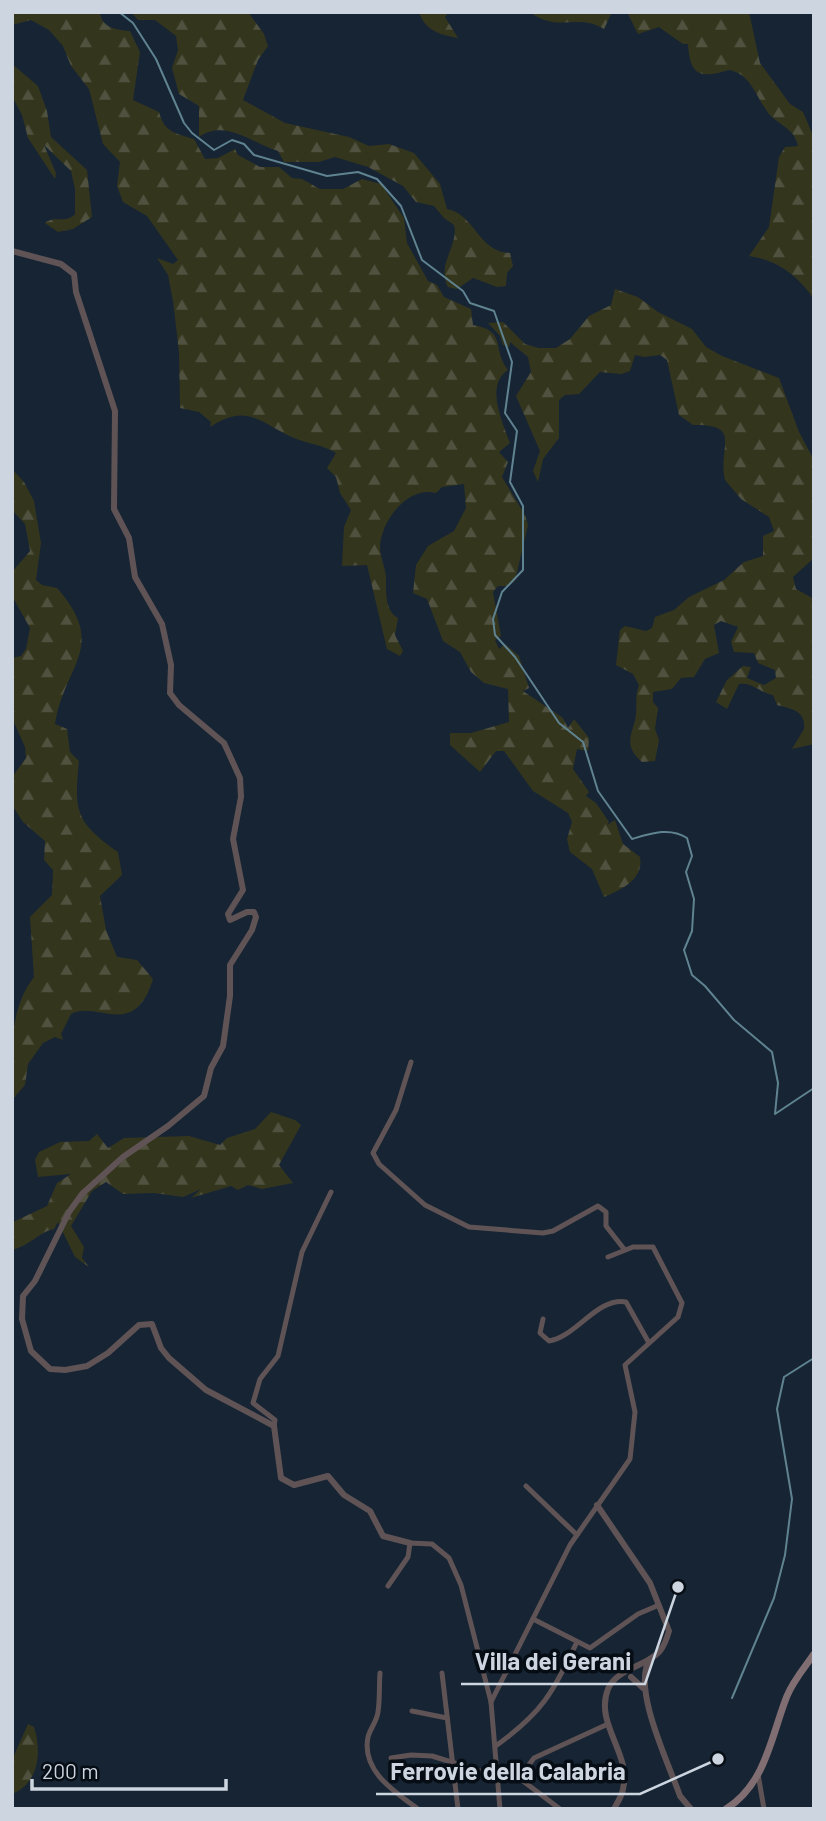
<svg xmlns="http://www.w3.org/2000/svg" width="826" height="1821" font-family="Barlow,sans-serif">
  <defs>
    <pattern id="forest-firs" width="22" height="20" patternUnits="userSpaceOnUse" patternTransform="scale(1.75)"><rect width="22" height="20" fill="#34351d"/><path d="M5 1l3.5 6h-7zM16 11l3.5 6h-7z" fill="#50513e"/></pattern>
  </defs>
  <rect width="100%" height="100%" fill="#162433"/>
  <g fill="url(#forest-firs)">
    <path d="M12,12H100C101,28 117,30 130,31L140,52L133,100L159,112C165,133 175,133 194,139L205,159L218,158L235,149L238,155L260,167H279L292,178L302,179L320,189H343L362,179L381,184L404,218L407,243L428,281L437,285L444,297L471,309L473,325C508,331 491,348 508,370C485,385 502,421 510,443L499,452L508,462L502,477L525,515L528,525L515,581L508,586H498L493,592L501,636L495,640L499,649L505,644L519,656L529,688L523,691L563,718L568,728L574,719L589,738L588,751L577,749L573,769L589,792L586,796L596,803L609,822L607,825L615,820L623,844L640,857C644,879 621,890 604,897L592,869L570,852L567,839L572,822L568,813L533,791L504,751H496L480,772L450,745V733H471L509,722L508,689L484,683L471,672L460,652L443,641L427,599L413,593L416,565L428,546L454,531L466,508L464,484L442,487L436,493C407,486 381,521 380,547C380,558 386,568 386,579C386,592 385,611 398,618L395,635L403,651L400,656L387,649L367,565L342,566L344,527L351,510L340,493L336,477L327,468L336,453C324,445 308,444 294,438C260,423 247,402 210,427L211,422L199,412L180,408L179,352L173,301L168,275L157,258L173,264L178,260L147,216L123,202L117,186L120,162L103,144L89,89L71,66L63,46L49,30L31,20L12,25Z"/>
    <path d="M131,12H248L264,34L268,46L258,60L243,100L285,123L349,137L369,146L389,144L414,153L440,184L447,209C475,214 479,253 510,253L513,266L507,273L506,286L497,287L473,278L457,289L448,287C436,264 459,246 454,225L444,218L434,206L416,202L403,186L368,167L335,157L319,162H284L278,151C253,144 226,118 199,137V106L179,94L172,68L178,50L176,36L155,20H138Z"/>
    <path d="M419,12H449L445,17L458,38C441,35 425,31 419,12Z"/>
    <path d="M530,12H612L604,29C576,12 559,34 530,12Z"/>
    <path d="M627,12H749L760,63L790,104L803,112L814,138V299C798,276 778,260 749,256L769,227L779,157L785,147L798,146C794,128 780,126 769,114C756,98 752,74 729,70C702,78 690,78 688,44H683L659,27L638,34Z"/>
    <path d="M12,64L38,86L47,111L51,137L87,170L92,217L73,229L58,232L45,223C54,215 66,224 75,214V189L71,171L44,145L56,173L55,179L28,138L22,115L12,96Z"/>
    <path d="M615,289L638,297L658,312L692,329L706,347L722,356L779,378L799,432L814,460V558L793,577L796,589L814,599V744L792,749L804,729C806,710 791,709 777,705L773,695C760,693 753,682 739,684L727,709L716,702L727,680L743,666L751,667L747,678L764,685L776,678L775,670L758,663L754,653L734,652L731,642L738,627L721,621L714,625L719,653L705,659L694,677L681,678L672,689L653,692V702L658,708L655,729L659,740L655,761L642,762C621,744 634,733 636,714C637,702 635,696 639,685L633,674L616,665L620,630L625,626L646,631L652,628L655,617L674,610L689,597L724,580L744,562L763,556V536L774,531L769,517L741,499L725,480C717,447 744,424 693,425L679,415L667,360L660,355L644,357L635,355L630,371L621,374L600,372L579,394L565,395L559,400V438L543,459L538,482L533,471L540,451L516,396L531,372L528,357L510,342L509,347L503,345L500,336L488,323L503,322L525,344L539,348H556L570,339L589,316L611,305Z"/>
    <path d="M12,469L24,482L34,501L41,543L36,580L42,585L57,588C109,647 64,665 55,724L67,729L70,752L79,761C74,811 75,822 118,852L122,875L100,896L106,930L117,957L137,960L153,979C134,1041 97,1000 71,1014L61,1034L63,1040L55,1037L43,1043L28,1064L25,1085L12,1100C12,1058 7,1012 34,977L30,917L52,895L53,870L44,860L45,841L23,822L14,808L12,777L26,758L25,747L12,718V658L21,656L26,649L30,628L12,596V572L30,551L25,524L12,510Z"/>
    <path d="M271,1112L295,1120L301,1125L279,1165L293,1183L262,1189L248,1185L238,1190L231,1186L191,1198L201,1189L183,1197L154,1193L123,1194L106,1182L92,1191L71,1226L84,1247L82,1258L89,1267L75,1257L58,1222L54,1229C39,1232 29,1246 12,1250L13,1222L47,1206L57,1183L71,1174L38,1177L35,1160L39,1152L60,1142L89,1141L97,1134L108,1148L124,1138L189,1136L220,1145L227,1138L255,1129Z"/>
    <path d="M28,1724L34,1727C42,1752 39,1783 12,1794V1760Z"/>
  </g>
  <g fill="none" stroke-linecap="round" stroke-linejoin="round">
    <g stroke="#608391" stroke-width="2">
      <path d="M119,12L133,23L156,59L184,123L192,133L214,150L232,140L244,144L254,155L327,176L358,172L377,179L401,206L422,260L463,291L470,303L494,311L512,362L505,413L517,431L510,482L523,506V570L502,592L493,619L495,635L515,657L559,723L583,742L598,791L632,839C652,833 670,827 687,838L692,856L686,872L694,899L692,931L684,950L692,975L705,986L734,1020L772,1052L778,1083L775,1114L814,1088"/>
      <polyline points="732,1698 774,1598 785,1555 792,1499 777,1409 784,1377 814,1358"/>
    </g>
    <g stroke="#5f5355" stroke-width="5">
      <polyline points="411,1062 396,1110 373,1153 379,1164 425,1205 469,1227 543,1233 553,1231 598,1206 606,1212 606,1226 624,1249"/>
      <path d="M543,1319L540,1333L549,1341C576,1337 597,1297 626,1302L649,1343"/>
      <polyline points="274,1426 275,1420 253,1403 260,1379 278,1356 302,1252 331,1192"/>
      <polyline points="526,1486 577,1535"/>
      <polyline points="388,1586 408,1557 410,1543 432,1544 449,1558 461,1585 491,1702 500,1809"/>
      <polyline points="533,1619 590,1648 638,1614 659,1605"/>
      <path d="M380,1673C379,1686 380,1700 378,1712C377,1721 370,1729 368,1737C361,1771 395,1792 418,1809"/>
      <polyline points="442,1673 458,1809"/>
      <polyline points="491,1702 570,1545 630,1459 635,1412 625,1365 678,1317 682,1303 653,1247 633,1247 608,1257"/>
      <polyline points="412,1711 447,1718"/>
      <path d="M497,1745C544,1711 552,1693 577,1642"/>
      <polyline points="391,1758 411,1755 432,1756 480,1771 519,1778 560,1809"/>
      <polyline points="758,1774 764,1809"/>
      <polyline points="519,1778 534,1758 608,1724"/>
    </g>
    <g stroke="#5f5355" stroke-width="6">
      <polyline points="12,251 61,264 74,274 76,292 115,411 114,509 129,538 135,577 162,624 171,665 170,693 179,705 224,743 240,778 241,797 233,839 243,890 228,914 230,920 247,912 254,912 256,917 252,930 230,965 230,996 223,1046 211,1068 204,1096 168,1126 123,1157 82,1194 69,1212 35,1281 23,1296 22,1319 31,1351 50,1369 65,1370 87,1366 108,1353 139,1325 152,1324 161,1348 169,1358 206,1390 274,1426 281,1478 294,1485 328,1476 344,1495 370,1511 383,1536 410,1543"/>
      <path d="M597,1505L650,1583L669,1631C667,1638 664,1646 660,1651C646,1667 617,1668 608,1689C594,1724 632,1754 623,1789C622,1796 617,1803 614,1809"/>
      <path d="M650,1659C631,1687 669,1764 680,1796L691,1809"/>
      <polyline points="631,1677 643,1688"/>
    </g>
    <path stroke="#816e72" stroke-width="7" d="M726,1809C766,1784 771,1736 787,1696C793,1681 805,1667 814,1654"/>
  </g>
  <path fill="none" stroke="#ccd5e0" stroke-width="2.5" d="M678 1587L645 1684H461M718 1759L640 1794H376"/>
  <g fill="#ccd5e0" stroke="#070d14" stroke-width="2.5">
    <circle cx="678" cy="1587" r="7"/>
    <circle cx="718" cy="1759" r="7"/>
  </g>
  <g font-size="24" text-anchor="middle" font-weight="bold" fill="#ccd5e0" stroke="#070d14" stroke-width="7" stroke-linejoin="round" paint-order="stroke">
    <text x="553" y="1670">Villa dei Gerani</text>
    <text x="508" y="1780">Ferrovie della Calabria</text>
  </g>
  <rect width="826" height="1821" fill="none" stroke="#ccd5e0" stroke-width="28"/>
  <path d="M32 1779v10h194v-10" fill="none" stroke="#ccd5e0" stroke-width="3.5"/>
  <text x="42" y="1779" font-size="21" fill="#ccd5e0" stroke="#070d14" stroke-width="5" paint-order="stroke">200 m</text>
</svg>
